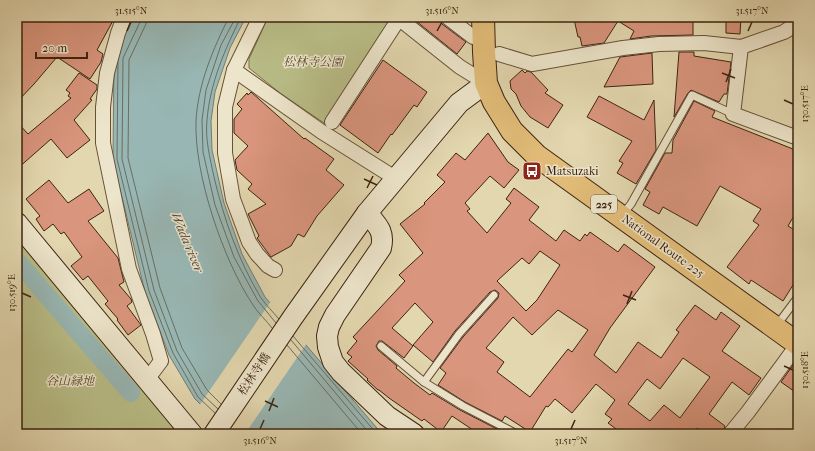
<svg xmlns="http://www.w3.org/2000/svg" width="815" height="451" font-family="'IM FELL French Canon','Noto Serif JP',serif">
  <rect width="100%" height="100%" fill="#e3d7af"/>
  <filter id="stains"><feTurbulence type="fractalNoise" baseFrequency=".005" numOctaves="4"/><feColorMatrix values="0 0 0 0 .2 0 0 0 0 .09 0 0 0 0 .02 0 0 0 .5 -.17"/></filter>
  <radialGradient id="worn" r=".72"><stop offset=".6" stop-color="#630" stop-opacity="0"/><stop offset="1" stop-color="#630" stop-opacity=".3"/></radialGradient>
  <g fill="#b9bd87" stroke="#7a704c">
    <polygon points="268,17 382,17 392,24 324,123 280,93 249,68 249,59"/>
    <polygon points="17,234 180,434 24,434 17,426"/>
  </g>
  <polygon fill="#98b7b4" stroke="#737c73" points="132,17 246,17 230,48 215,92 211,121 212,150 224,203 242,254 265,297 382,434 230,434 195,399 169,355 145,292 113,160 114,56"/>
  <polygon fill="#e3d7af" points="271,301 307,343 245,434 227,434 199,406"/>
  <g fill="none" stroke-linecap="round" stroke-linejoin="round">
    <g stroke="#6a6e62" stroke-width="1">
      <polyline points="141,17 140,22 123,58 122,159 154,290 177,351 202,394 218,409"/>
      <polyline points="147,17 146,24 129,60 128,158 160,288 182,348 207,390 221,404"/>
      <path d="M229,17C213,49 198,84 196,121C194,174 223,260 253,305C258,313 266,320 272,328"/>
      <polyline points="236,17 221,45 206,90 202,120 203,152 215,205 234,257 258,301 276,323"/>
      <path d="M241,17C225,49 210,83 207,120C205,139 210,158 214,177C224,219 238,260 261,298C266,305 273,312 279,319"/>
      <polyline points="118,62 117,159 149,291 173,353 198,397 215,413"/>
      <polyline points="293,336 377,434"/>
      <polyline points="291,340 370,434"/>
      <polyline points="287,345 362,434"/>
    </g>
    <polyline stroke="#98b7b4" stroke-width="18" points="17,261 131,393"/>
  </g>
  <g fill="#d9957d" stroke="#3c2411" fill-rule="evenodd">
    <polygon points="22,17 115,17 97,50 103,54 101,62 90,79 57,57 34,84 17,102 17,25"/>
    <polygon points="411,17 437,17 442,24 466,42 457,54"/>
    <polygon points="583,17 693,17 693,35 651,36 630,39 634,31 618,21 604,43 582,46 580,37 578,37 574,19"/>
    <polygon points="726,17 741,17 740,34 726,33"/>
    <polygon points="679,52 694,52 694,56 731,62 727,94 724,94 719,102 691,90 688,93 674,117"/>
    <polygon points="652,53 653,84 604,87 620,57"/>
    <polygon points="383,60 427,92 417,107 414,105 392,135 391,134 378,153 340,125"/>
    <polygon points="522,70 525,73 527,71 531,72 548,90 545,93 563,105 548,128 530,117 521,106 516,94 511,89 510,81"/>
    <polygon points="79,73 97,85 97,89 90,99 92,100 74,120 90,140 67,158 51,139 17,169 17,122 28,134 71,98 68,96 70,93 66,90"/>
    <polygon points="251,92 304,139 305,138 334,159 326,170 344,185 317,216 304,237 298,234 291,246 271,257 257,238 259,236 248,214 266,204 248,189 252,184 237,170 235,160 248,146 234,133 234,119 242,109 237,104 247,93 248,95"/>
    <polygon points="599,96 644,120 654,100 656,150 636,184 617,173 623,163 619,161 632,141 587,117"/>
    <polygon points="694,101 715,111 712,117 798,151 798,209 788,226 798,232 798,277 783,301 751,280 749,284 727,267 759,225 753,221 761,209 720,186 697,226 663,207 659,214 643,205 650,192 645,189 665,153 672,153 673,140"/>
    <path d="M488,133L508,162L519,170L504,188L490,176L465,203L470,209L467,211L487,233L511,203L506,199L514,188L539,207L529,220L556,241L564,230L580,241L585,234L587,236L590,232L618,252L624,244L655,267L610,328L594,355L616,373L638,342L661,358L679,332L676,330L695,305L716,320L721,312L740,326L722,351L761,378L749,395L732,382L709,414L725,426L722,434H705L697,428L692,434H623L608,423L612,419L605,414L615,400L596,384L572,413L555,399L548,407L546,406L530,432L505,416L502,421L465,402L438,385L446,373L440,368L463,337L498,298L499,293L495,290L490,292L455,331L433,362L413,345L433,322L415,303L392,328L413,346L404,358L382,341H379L376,346L378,350L397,366L396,368L414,383L430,395L432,393L460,410L497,429L493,434H479L452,416L441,432L424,419L422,421L389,398L379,390H378L367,380L368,379L348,361L352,357L347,353L357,341L353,337L405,281L399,275L423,253L400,224L425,204L424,203L445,182L437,175L456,153L465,160ZM540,251L560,265L537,300L526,311L497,281L522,258L529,264ZM558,310L588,330L572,352L568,349L530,397L497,372L504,362L486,348L513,317L532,335ZM683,358L710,377L680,418L664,405L650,421L628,404L647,379L660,389Z"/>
    <polygon points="49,180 68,203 89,189 104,211 88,221 118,258 124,282 119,285 131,299 132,302 127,306 141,325 128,335 117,320 118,319 105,304 108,301 88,276 83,280 71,266 82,257 64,232 61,234 53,224 44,231 36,219 40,216 26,199"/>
    <polygon points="798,358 798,394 781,382"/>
  </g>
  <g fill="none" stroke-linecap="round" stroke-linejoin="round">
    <defs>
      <g id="lane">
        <polyline points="622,215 631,204 692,95 733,114"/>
        <polyline points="777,325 798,297"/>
        <polyline points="381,346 424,382 463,406 517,434"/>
        <polyline points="424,382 459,334 494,295"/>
      </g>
      <g id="street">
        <polyline points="124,17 118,33 107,73 103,107 103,143 129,269 153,334 161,361 146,381"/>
        <polyline points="260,17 234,70 225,107 225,153 233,199 249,242 257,254 268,266 275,270"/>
        <polyline points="397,17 460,67 486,83"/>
        <polyline points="447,17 473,37"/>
        <polyline points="741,47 733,114 798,138"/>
        <polyline points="499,54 532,64 623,48 659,44 704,43 741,47 784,32 798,23"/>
        <polyline points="234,70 322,132 395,178"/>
        <polyline points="332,122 400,17"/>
        <polyline points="730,434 748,412 798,344"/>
      </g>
      <g id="secondary">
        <path d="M367,213C377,225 385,231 381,248L335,315L329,327L327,336L328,347L333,362L341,372L387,416L414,434"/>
        <polyline points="17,223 192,434"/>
        <polyline points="214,434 293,317 367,213 459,103 486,83"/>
      </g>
      <polyline id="highway" points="483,17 484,52 486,83 494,102 512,131 537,156 798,344"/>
    </defs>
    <use href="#lane" stroke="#665138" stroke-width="9"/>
    <use href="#street" stroke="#665138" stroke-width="16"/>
    <use href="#secondary" stroke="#3c2411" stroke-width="22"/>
    <use href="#highway" stroke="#3c2411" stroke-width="24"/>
    <use href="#lane" stroke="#ede5cb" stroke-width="7"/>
    <use href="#street" stroke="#ede5cb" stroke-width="14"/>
    <use href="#secondary" stroke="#ede5cb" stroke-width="20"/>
    <use href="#highway" stroke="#e2bc78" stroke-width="22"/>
  </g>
  <path fill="none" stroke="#3c2411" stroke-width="1.5" d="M127,31L131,22M437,31L442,22M748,31L752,22M722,73L735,78M726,82L731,69M784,100L793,104M364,179L377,185M367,188L373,176M22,293L31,297M623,295L636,300M627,304L632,291M784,366L793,370M265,401L278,407M269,411L274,398M260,429L264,420M571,429L575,420"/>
  <defs>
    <symbol id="bus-square" viewBox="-11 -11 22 22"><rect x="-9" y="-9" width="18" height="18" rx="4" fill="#8f2418" stroke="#ede5cb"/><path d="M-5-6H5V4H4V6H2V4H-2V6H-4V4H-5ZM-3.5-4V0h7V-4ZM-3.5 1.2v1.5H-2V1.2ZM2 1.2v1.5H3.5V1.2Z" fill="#fff"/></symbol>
  </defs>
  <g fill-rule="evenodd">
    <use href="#bus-square" x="521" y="160" width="22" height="22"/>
  </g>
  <g text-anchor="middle" stroke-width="3" stroke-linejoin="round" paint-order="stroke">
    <rect fill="#ede5cb" stroke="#715e49" stroke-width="1" x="591" y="195" width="26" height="18" rx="3"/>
    <g font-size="11" font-weight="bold" fill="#3c2411">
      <text x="604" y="208">225</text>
    </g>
    <g font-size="12" font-style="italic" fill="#5b4a2e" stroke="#ede5cb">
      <text x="313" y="66">松林寺公園</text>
      <text x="70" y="385">谷山緑地</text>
    </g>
    <g font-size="12" fill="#3c2411" stroke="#ede5cb" text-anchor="start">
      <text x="546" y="175">Matsuzaki</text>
    </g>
    <g font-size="12" fill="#3c2411" stroke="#ede5cb">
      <text transform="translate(663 246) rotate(36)" y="4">National Route 225</text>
      <text transform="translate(254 374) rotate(-56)" y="4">松林寺橋</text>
    </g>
    <g font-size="13" font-style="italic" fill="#53493a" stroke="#ede5cb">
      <text transform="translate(188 242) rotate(67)" y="5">Wada river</text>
    </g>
  </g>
  <rect width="815" height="451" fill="none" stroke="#e3d7af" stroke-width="44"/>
  <path d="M36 52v6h51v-6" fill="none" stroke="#3c2411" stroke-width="2"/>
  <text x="42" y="52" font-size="12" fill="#3c2411" stroke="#ede5cb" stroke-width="3" paint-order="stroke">20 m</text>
  <rect x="22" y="22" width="771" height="407" fill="none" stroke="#3c2411" stroke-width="1.5"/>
  <g font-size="10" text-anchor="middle" fill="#3c2411">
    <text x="131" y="14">31.515°N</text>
    <text x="442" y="14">31.516°N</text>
    <text x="752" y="14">31.517°N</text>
    <text transform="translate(804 104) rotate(-90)" y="4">130.517°E</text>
    <text transform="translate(11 293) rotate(-90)" y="4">130.519°E</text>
    <text transform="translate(804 370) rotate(-90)" y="4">130.518°E</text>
    <text x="260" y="444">31.516°N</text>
    <text x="571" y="444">31.517°N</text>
  </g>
  <rect width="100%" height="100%" filter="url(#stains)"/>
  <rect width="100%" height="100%" fill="url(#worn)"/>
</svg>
